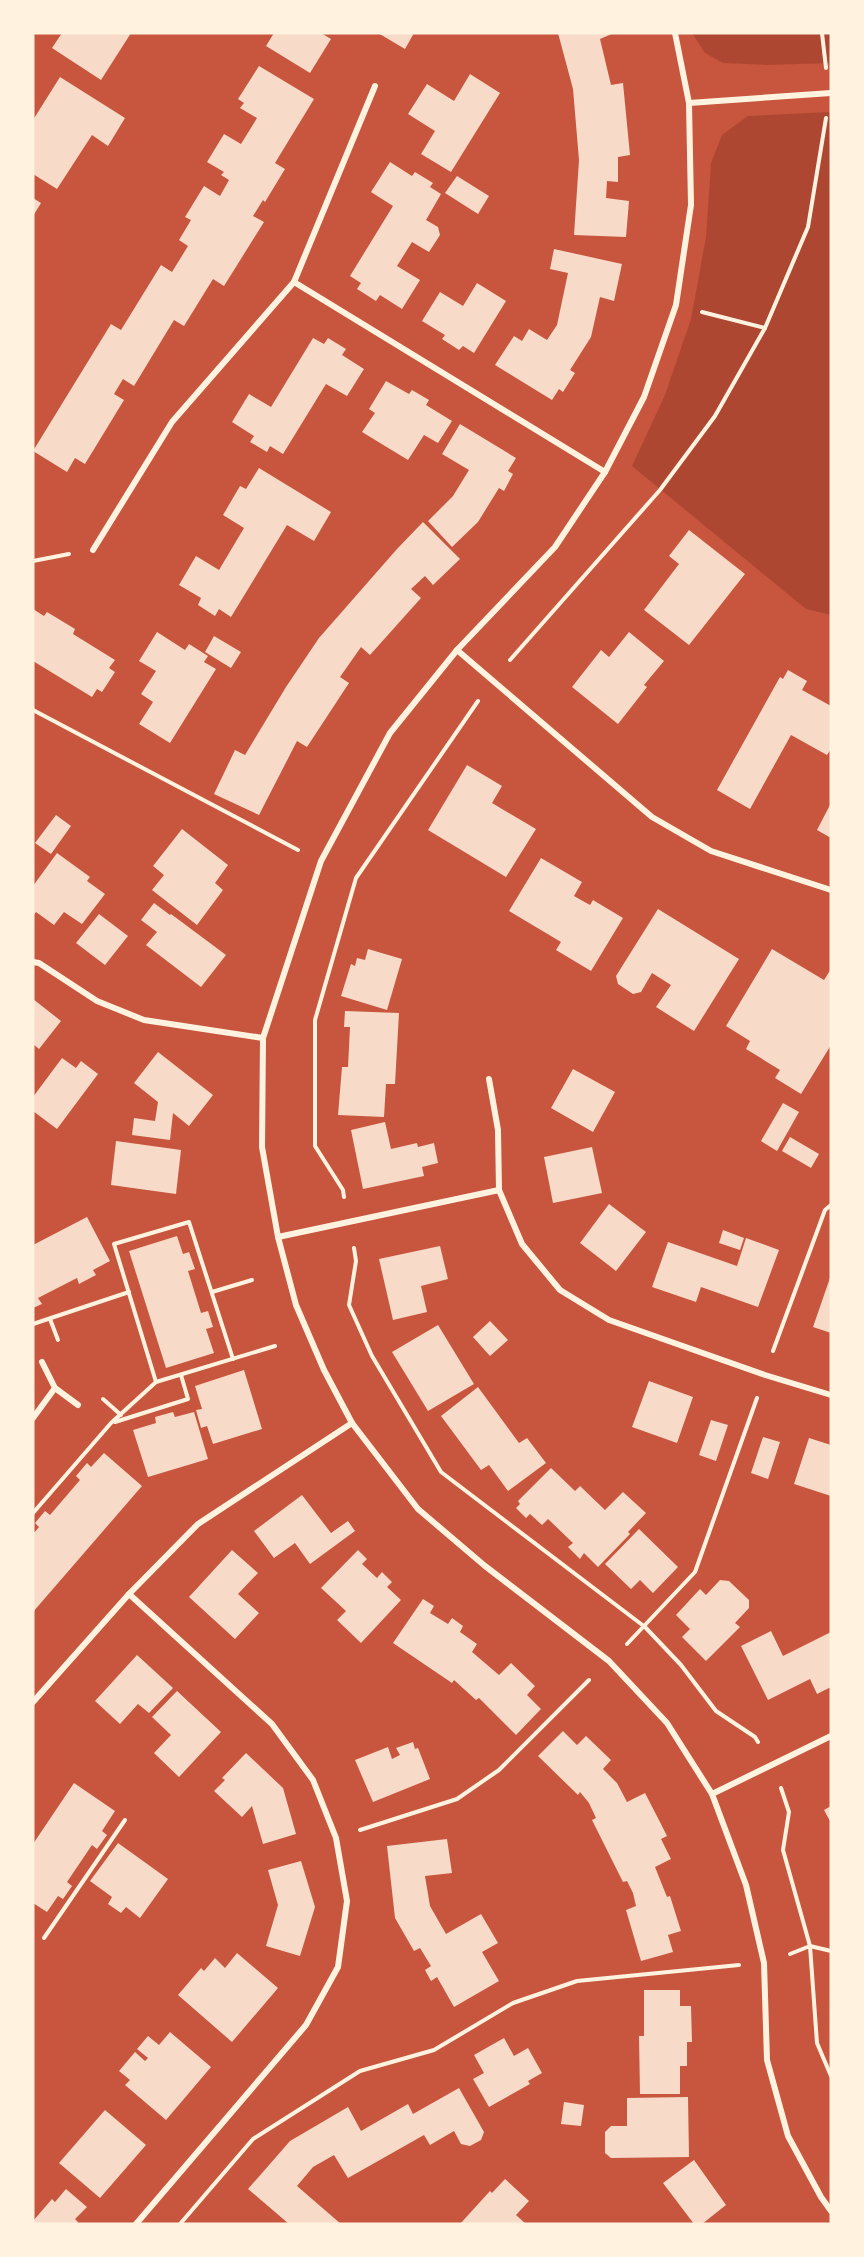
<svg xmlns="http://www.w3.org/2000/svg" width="864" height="2257" font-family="Inter,sans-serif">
  <rect width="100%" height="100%" fill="#c8553d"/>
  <g fill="#ae4732">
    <polygon points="692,33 831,33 831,63 767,65 723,63 705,53"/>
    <polygon points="831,112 831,615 806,609 632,466 665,395 691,319 706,237 711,163 722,135 748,116"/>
  </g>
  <g fill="#f7dbc8">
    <polygon points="62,33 131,33 101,80 52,48"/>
    <polygon points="274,33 321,33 331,39 310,73 266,46"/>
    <polygon points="378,33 414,33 405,49"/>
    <polygon points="558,33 614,33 600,39 611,85 623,83 630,155 618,157 618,182 607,181 606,198 629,201 626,237 574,235 579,160 573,89"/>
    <polygon points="259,66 314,99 275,163 285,169 265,202 263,200 253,216 264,222 224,286 213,279 184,326 174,320 134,386 123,379 114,394 124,400 85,464 75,458 67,472 33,451 111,324 121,330 161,265 172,272 188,246 179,240 191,220 185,217 204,186 220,196 229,180 221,175 224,172 207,162 224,134 241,144 257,118 240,108 244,103 238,99"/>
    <polygon points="470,74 500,93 451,172 421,154 435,131 408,114 427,84 454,101"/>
    <polygon points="60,77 125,118 108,146 92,135 57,189 33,174 33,120"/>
    <polygon points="390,162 412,176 415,172 433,183 430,187 441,194 426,220 438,227 440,235 429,252 412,242 397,266 420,280 402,309 380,295 376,301 357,289 361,283 350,276 393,206 371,192"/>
    <polygon points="457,176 489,196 478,214 445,193"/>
    <polygon points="33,198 41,203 33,216"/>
    <polygon points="554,249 622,264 614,301 600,297 591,337 570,370 575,373 563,392 559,389 552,400 495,365 514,336 522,341 529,329 547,340 557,325 568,273 550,269"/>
    <polygon points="477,283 506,301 474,353 463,346 459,350 442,339 445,335 422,321 440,292 463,306"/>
    <polygon points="313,338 324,344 328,338 346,349 342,355 364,369 347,396 326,384 283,454 270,446 267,452 250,442 254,436 232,422 249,394 271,407"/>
    <polygon points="386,381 409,394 412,390 429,400 426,405 452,421 438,443 424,435 408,460 362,432 375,413 369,409"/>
    <polygon points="460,424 516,458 508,471 513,474 504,491 499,488 478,522 452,547 428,521 453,496 469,470 442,454"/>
    <polygon points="259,468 331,512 314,541 287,525 231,617 219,609 215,616 198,605 201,598 179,585 196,556 219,570 244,528 223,515 240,486 246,489"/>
    <polygon points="423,522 460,559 433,585 425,576 411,589 421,598 370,655 361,647 340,677 349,683 307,747 297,741 259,815 214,794 235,750 245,755 286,687 319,638 397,549"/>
    <polygon points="689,530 745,574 689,645 644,610 679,564 669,556"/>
    <polygon points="33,609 44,616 47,612 75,629 73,634 115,660 109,668 115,672 102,692 97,689 92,697 33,661"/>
    <polygon points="157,632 185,650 189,644 208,656 204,662 216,669 170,743 139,724 153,702 141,694 156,671 139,661"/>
    <polygon points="629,632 664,661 644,685 647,687 618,724 572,687 601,650 609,657"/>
    <polygon points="214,636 241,652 231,668 205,652"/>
    <polygon points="788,670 807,681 802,690 831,706 831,749 827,755 791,735 750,809 717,790 780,677 783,679"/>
    <polygon points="467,765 502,786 492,803 536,829 506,877 428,830"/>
    <polygon points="831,803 831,838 817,830"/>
    <polygon points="56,815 71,826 51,854 35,843"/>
    <polygon points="182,829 228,865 215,883 223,890 197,925 152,890 164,875 153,866"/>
    <polygon points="57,853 90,877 87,881 105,894 82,924 64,912 54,925 36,912 33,916 33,886"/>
    <polygon points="541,858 582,882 574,896 590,905 593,900 623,918 591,971 556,950 561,942 509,911"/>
    <polygon points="154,903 170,915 171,914 226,955 201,987 146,945 157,932 141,920"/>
    <polygon points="658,909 739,959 694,1031 656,1007 671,985 652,973 641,992 633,994 618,984 616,976"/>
    <polygon points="99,914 128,936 105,965 76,943"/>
    <polygon points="368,949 402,959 387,1010 341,996 351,964 355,966 357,958 365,960"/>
    <polygon points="772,949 824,980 831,969 831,1045 801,1094 775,1078 780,1070 746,1049 750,1041 726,1026"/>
    <polygon points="33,999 61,1021 39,1049 33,1044"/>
    <polygon points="345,1011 399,1013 395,1084 386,1084 384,1117 338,1115 342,1067 348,1067 350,1027 344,1027"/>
    <polygon points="158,1052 213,1095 189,1126 173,1113 170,1140 132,1135 134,1118 155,1121 158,1102 134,1083"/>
    <polygon points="62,1058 76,1068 81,1061 98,1074 57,1129 33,1111 33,1097"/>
    <polygon points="573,1069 615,1092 593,1132 551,1108"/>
    <polygon points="783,1103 799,1112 777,1151 761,1141"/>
    <polygon points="385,1122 391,1149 417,1143 418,1147 434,1143 438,1163 422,1167 424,1176 363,1189 351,1130"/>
    <polygon points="790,1137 819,1154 811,1168 782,1151"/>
    <polygon points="116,1141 181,1150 176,1194 111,1185"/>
    <polygon points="592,1147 602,1193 553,1203 544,1157"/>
    <polygon points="609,1204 646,1232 616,1271 580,1243"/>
    <polygon points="87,1217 110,1261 93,1270 96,1275 79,1284 77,1278 38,1298 42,1304 33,1308 33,1245"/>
    <polygon points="723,1230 744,1238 740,1250 719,1243"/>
    <polygon points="177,1236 183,1254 189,1252 195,1269 188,1271 201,1313 208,1311 213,1327 206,1329 214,1353 166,1368 129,1251"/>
    <polygon points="746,1238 779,1250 758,1307 701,1287 696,1302 652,1287 668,1242 737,1266"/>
    <polygon points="440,1246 448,1279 421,1286 427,1312 393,1320 379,1259"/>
    <polygon points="831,1275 831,1333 813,1327"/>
    <polygon points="490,1321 508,1340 490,1356 473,1337"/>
    <polygon points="438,1325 474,1384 428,1411 392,1352"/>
    <polygon points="244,1370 262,1429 213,1444 207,1426 201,1428 196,1410 202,1409 195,1386"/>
    <polygon points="649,1381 693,1397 677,1443 632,1427"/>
    <polygon points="478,1387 519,1443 527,1438 546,1463 508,1491 489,1465 481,1470 441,1416"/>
    <polygon points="173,1412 175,1417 194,1412 208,1459 148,1477 133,1430 156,1423 155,1417"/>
    <polygon points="711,1420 728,1425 716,1461 699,1455"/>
    <polygon points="763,1437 780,1442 768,1479 751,1473"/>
    <polygon points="809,1438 831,1445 831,1496 794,1484"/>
    <polygon points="104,1453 142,1486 33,1612 33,1534 39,1527 35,1523 45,1511 50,1515 80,1480 76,1476 87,1463 91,1467"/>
    <polygon points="551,1468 575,1491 580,1486 605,1510 623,1492 646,1513 628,1532 630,1534 598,1567 584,1553 580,1559 568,1547 573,1543 548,1519 542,1525 530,1514 526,1518 516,1508 520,1504 518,1501"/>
    <polygon points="302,1495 331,1533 348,1521 355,1531 310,1564 295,1543 274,1558 254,1531"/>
    <polygon points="639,1529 678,1567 653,1593 640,1580 631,1589 605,1564"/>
    <polygon points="232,1550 258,1573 238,1594 259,1613 235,1639 189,1597"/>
    <polygon points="358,1550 367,1559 362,1564 377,1578 382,1572 392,1582 387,1587 401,1600 361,1643 337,1620 346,1611 321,1588"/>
    <polygon points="720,1580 729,1581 749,1600 749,1608 735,1623 740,1627 706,1661 682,1637 690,1629 676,1615 700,1589 706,1595"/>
    <polygon points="423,1599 434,1606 430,1613 448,1624 452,1618 463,1626 460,1632 477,1644 472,1652 499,1675 511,1663 535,1686 527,1695 541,1709 516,1735 479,1698 476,1700 454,1680 452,1683 393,1643"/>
    <polygon points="771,1631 783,1656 831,1632 831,1687 817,1694 810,1679 768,1700 741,1646"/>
    <polygon points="137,1655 173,1688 149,1713 138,1704 120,1724 95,1701"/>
    <polygon points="177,1691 221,1732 179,1777 154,1753 171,1735 152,1717"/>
    <polygon points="563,1731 577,1745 586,1736 611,1760 603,1769 617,1783 627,1802 645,1793 661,1824 667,1836 661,1839 671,1859 655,1867 667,1897 670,1896 681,1931 668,1935 673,1952 641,1961 626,1910 636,1906 633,1893 627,1881 623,1882 592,1820 596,1818 589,1803 580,1792 578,1795 538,1756"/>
    <polygon points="413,1742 415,1749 418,1748 430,1779 373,1802 355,1760 388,1747 392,1759 400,1755 396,1748"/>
    <polygon points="246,1753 283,1788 296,1834 263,1844 252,1806 242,1817 214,1791 225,1780 222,1778"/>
    <polygon points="74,1783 115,1811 102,1831 107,1835 97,1849 92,1845 67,1882 72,1886 63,1899 58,1896 47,1912 33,1903 33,1844"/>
    <polygon points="831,1806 831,1823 824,1810"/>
    <polygon points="447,1839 452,1873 425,1876 430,1906 446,1934 481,1914 498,1943 482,1952 499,1981 454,2007 437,1977 431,1981 425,1970 431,1966 420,1948 414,1951 395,1918 387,1846"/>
    <polygon points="118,1843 168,1879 140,1918 126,1907 121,1913 108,1904 112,1897 90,1881"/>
    <polygon points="301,1861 315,1907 300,1956 266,1946 278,1905 268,1870"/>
    <polygon points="237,1953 278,1988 232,2042 178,1995 201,1968 204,1971 215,1958 225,1968"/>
    <polygon points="644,1990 680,1990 680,2006 691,2006 692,2042 687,2042 687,2066 680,2066 680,2094 640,2094 639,2036 644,2036"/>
    <polygon points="170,2032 211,2067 166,2120 125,2085 130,2080 119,2071 135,2052 145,2061 148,2058 137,2049 148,2036 159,2045"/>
    <polygon points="504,2038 514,2056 528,2048 542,2073 528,2081 530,2084 489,2107 473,2079 484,2073 474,2055"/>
    <polygon points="459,2088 484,2132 481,2140 470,2146 461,2144 454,2131 430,2145 424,2135 348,2178 334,2155 313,2167 297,2186 341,2224 289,2224 248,2189 290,2141 348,2107 361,2131 408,2104 413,2114"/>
    <polygon points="688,2097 689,2157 611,2158 605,2153 605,2132 611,2126 627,2126 627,2098"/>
    <polygon points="564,2102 584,2105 581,2126 561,2124"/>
    <polygon points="105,2110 146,2145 100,2198 59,2163"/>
    <polygon points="694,2160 726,2205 702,2224 694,2224 663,2183"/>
    <polygon points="505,2179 529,2201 516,2215 526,2224 460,2224 490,2191 492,2193"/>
    <polygon points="66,2189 87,2207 75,2219 78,2222 77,2224 33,2224 33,2221 52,2199 55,2202"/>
  </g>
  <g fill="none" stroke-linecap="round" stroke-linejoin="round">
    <g stroke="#fff3e0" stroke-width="4">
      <polyline points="822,33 826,68"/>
      <polyline points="702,312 765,328"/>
      <polyline points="33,561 69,554"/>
      <polyline points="510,660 660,490 715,416 765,328 808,227 826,118"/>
      <polyline points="33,710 298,850"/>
      <polyline points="344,1197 343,1190 315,1146 315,1020 356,878 478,701"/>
      <polyline points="354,1248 356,1261 349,1305 372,1356 441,1472 645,1627 681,1665 716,1711 755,1737 758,1742"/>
      <polyline points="212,1292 252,1280"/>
      <polyline points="50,1319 58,1340"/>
      <polyline points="33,1324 129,1292"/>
      <polyline points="773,1351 825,1210 831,1205"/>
      <polyline points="156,1382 114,1244 189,1222 233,1359"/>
      <polyline points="103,1399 121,1415"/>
      <polyline points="115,1422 188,1399 181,1375"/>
      <polyline points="33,1513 111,1423 156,1382 275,1346"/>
      <polyline points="627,1644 695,1572 757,1398"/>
      <polyline points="781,1788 789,1812 783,1850 810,1946 817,2043 831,2076"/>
      <polyline points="360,1830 457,1799 499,1770 589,1680"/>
      <polyline points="44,1938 125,1820"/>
      <polyline points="790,1954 810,1946 831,1951"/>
      <polyline points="180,2224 253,2139 360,2071 434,2050 513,2003 577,1981 739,1965"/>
    </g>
    <g stroke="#fff3e0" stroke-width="6">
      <polyline points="675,33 689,103 691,205 676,305 644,397 605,472 555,547 457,650 390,733 321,861 263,1038 262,1147 278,1237 296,1305 324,1370 352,1423 418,1509 485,1566 609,1661 667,1723 712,1794 746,1885 764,1963 767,2060 788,2136 821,2197 831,2211"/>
      <polyline points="689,103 831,93"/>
      <polyline points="294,282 605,472"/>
      <polyline points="93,550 172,422 294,282 375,86"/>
      <polyline points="457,650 652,817 711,851 831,890"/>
      <polyline points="33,962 39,963 97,1001 144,1020 263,1038"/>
      <polyline points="489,1079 498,1130 499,1190"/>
      <polyline points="278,1237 499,1190 522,1244 560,1290 609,1320 765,1375 831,1395"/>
      <polyline points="42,1362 55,1388 78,1405"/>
      <polyline points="33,1418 55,1388"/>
      <polyline points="129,1594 272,1724 313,1780 336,1838 347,1901 338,1967 306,2025 136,2224"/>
      <polyline points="33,1702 129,1594 198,1524 352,1423"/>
      <polyline points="712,1794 831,1736"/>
    </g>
  </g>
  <rect width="864" height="2257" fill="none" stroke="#fff3e0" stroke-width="69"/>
</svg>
